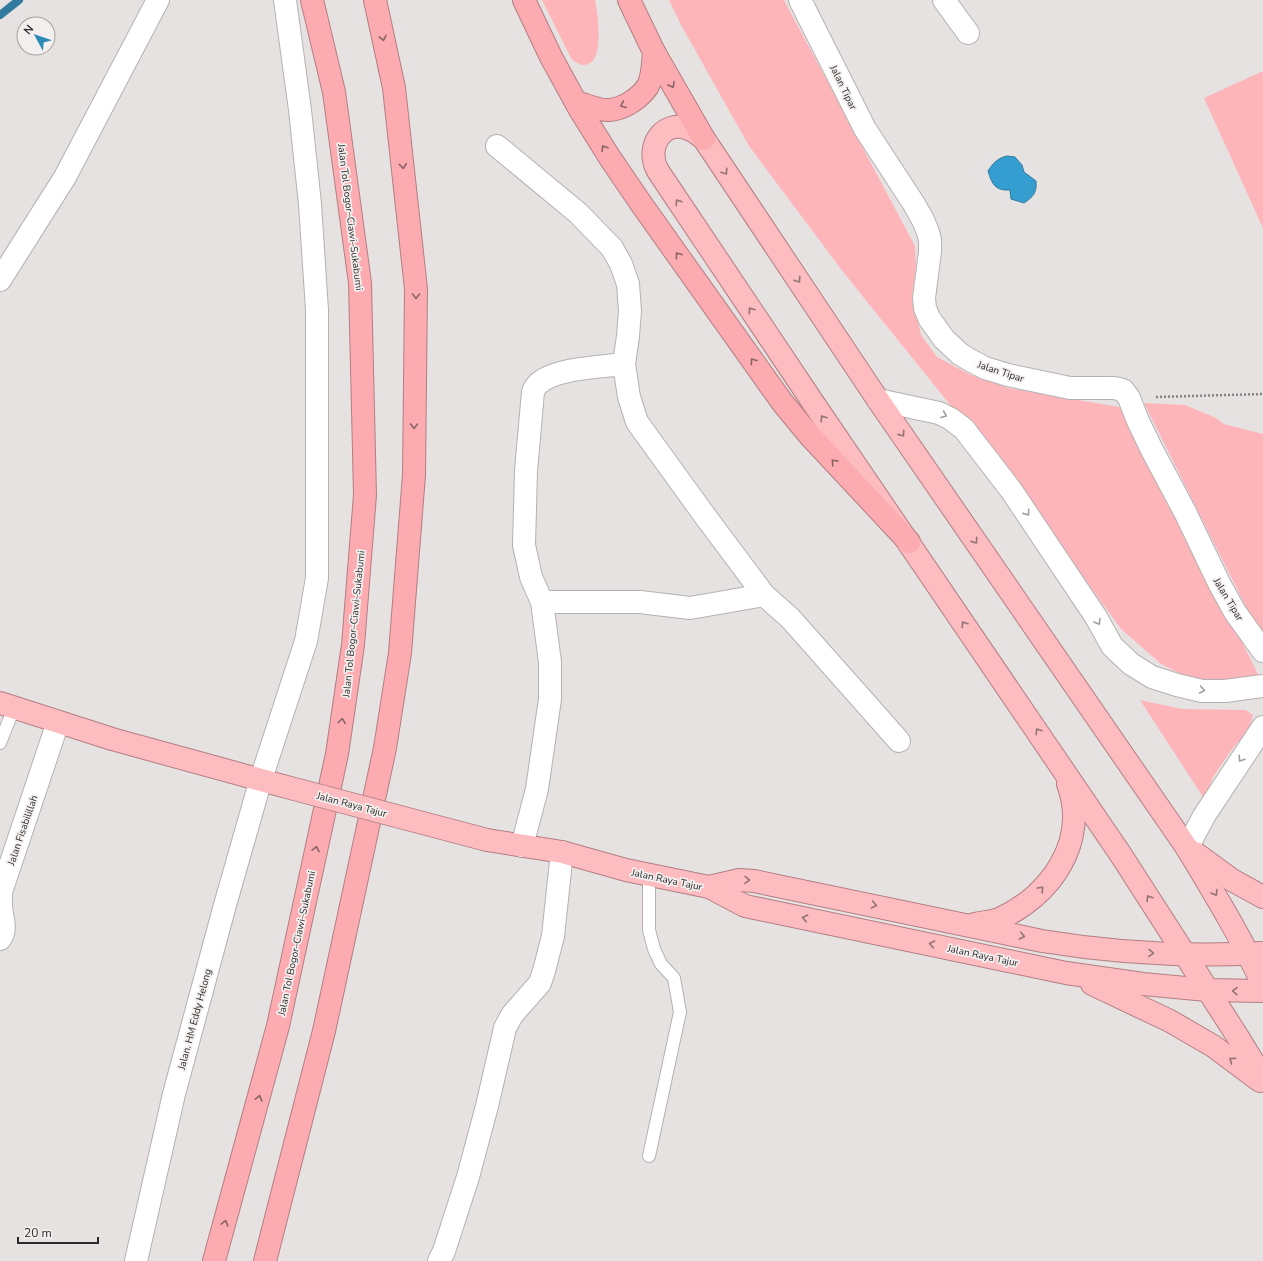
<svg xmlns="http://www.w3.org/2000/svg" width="1263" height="1261" font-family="'Nunito Sans',sans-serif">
  <rect width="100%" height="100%" fill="#e6e2e2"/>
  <g fill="#feb5ba">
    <path d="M542,0H595C598,14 602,47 594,59C591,64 586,65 581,65L572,60Z"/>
    <polygon points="669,0 784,0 915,246 916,268 912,296 921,335 937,357 971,375 1008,388 1125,408 1260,678 1205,686 1161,664 1121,629 1033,508 844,273 749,146 681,25"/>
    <polygon points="1263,71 1263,228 1204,98"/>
    <polygon points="1144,403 1185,405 1216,418 1224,424 1263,434 1263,641"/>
    <polygon points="1140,700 1182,709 1246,710 1253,715 1249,729 1230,752 1213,777 1205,800"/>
  </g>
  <path fill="#359ed0" stroke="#327b9e" d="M1007,156L1015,157L1022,165L1024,172L1036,181C1037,193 1033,197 1024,203L1011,199L1010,190C995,191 992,184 988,171C993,163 998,158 1007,156Z"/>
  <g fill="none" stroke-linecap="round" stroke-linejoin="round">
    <polyline stroke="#327b9e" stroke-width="8" points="0,15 19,0"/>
    <defs>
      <g id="service">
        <polyline points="0,743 14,708"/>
        <polyline points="649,875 649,930 654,949 661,964 674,978 680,1012 649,1156"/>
      </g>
      <g id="minor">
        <polyline points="800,0 865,129 914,204 923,220 928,232 930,240 930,252 924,298 925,308 929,318 944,339 960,354 970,360 985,368 1008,375 1070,388 1114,388 1123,390 1129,398 1138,421 1152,450 1186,514 1219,583 1235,612 1263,651"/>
        <polyline points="944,0 968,33"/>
        <path d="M497,146L578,213L612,248L621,264L628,284L630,311L628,336L624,364C601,367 555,368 538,384C536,386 534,389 533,392L526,471L524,545L531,577L542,602L550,662V699L537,789L522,846"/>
        <polyline points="0,280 65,177 158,0"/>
        <polyline points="624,364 629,397 637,422 705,516 764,595 790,618 899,741"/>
        <polyline points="878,400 939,413 951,419 964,429 1011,490 1096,617 1112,646 1131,664 1152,677 1177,685 1202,691 1225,691 1263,686"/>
        <polyline points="542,602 640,602 690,608 764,595"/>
        <polyline points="1187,848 1204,816 1263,727"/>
        <path d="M0,939C8,930 1,915 1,905C1,900 1,896 1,892L58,722"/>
        <polyline points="136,1261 174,1094 225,905 261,779 306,641 317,578 317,310 310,204 300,110 285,0"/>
        <polyline points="439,1261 444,1251 468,1177 487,1106 505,1028 512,1015 540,983 544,971 553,936 562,852"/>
      </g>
      <g id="trunk">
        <polyline points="0,703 112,739 283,786"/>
        <polyline points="487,840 562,852 626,870 709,887 745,906 1066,973 1143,984 1207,990 1263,991"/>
        <polyline points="1195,853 1232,880 1263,897"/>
        <path d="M709,887L739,880L754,881L1042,941C1115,953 1188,957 1261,953"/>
        <path d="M975,924C983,922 992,922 999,919C1051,896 1089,841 1068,784"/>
        <polyline points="1092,984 1170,1021 1213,1046 1260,1081"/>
        <path d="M1263,985C1241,937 1214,893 1187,848L878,400L704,139C700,136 696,132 691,130C664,117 644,147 658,171L814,404L1121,855L1236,1034L1263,1078"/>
      </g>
      <g id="motorway">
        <polyline points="524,0 551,57 580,110 610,158 642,205 782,402 810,436 909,542"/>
        <polyline points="629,0 654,52 704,139"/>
        <path d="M576,102C587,105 598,111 609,110C624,109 640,98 648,86C653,76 653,63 654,52"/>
        <polyline points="214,1261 278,1026 337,754 353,645 365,495 360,283 334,92 312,0"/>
        <polyline points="265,1261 324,1031 385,748 400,653 414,475 416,289 394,88 375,0"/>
      </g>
    </defs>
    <use href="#service" stroke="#b6b1b1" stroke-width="14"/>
    <use href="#minor" stroke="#b6b1b1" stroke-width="24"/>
    <use href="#trunk" stroke="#b37e82" stroke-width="24"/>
    <use href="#motorway" stroke="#b37e82" stroke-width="24"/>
    <polyline stroke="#848282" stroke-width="2.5" stroke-dasharray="2 2" stroke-linecap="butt" points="1156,397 1263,394"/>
    <use href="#service" stroke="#fff" stroke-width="12"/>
    <use href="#minor" stroke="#fff" stroke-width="22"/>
    <use href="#trunk" stroke="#fcbcc0" stroke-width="22"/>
    <use href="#motorway" stroke="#fcabb1" stroke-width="22"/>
    <defs>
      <polyline id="trunk-bridge" points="283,786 487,840"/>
    </defs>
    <use href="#trunk-bridge" stroke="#b37e82" stroke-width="24" stroke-linecap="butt"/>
    <use href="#trunk-bridge" stroke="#fcbcc0" stroke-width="22"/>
  </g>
  <defs><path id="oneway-chevron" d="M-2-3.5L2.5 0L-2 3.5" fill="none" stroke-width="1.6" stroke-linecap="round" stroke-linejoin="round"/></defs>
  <g stroke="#896467">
    <use href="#oneway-chevron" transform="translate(383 38) rotate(78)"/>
    <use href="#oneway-chevron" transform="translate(672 85) rotate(61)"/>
    <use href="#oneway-chevron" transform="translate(623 105) rotate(158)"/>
    <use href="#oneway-chevron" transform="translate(604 148) rotate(-122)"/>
    <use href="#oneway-chevron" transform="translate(403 166) rotate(84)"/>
    <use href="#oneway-chevron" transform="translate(678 255) rotate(-126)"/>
    <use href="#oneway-chevron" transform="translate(416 296) rotate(91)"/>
    <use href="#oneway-chevron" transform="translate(753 361) rotate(-126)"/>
    <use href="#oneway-chevron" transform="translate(414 426) rotate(91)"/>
    <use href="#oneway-chevron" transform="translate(834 462) rotate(-133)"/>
    <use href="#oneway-chevron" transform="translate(342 721) rotate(-82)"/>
    <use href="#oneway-chevron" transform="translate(316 849) rotate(-78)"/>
    <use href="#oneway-chevron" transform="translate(259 1098) rotate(-75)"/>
    <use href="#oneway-chevron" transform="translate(225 1223) rotate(-75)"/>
  </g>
  <g stroke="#947375">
    <use href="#oneway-chevron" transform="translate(725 172) rotate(56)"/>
    <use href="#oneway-chevron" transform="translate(678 202) rotate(-124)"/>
    <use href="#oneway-chevron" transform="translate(798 280) rotate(56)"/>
    <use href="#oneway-chevron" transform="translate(751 310) rotate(-124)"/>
    <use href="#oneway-chevron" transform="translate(823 418) rotate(-124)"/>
    <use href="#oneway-chevron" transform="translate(902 434) rotate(55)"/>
    <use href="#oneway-chevron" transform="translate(975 541) rotate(55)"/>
    <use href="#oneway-chevron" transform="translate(964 624) rotate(-124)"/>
    <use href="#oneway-chevron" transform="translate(1038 731) rotate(-124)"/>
    <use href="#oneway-chevron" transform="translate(747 880) rotate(2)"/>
    <use href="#oneway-chevron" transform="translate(1041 889) rotate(-47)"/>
    <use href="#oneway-chevron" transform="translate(1215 893) rotate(59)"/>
    <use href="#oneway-chevron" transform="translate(1149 898) rotate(-122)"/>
    <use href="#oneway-chevron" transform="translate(874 905) rotate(12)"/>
    <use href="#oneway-chevron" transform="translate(805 918) rotate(-168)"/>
    <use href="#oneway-chevron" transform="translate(1022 936) rotate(12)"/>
    <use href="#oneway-chevron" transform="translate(932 944) rotate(-168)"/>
    <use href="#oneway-chevron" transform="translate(1151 953) rotate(2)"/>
    <use href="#oneway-chevron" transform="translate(1235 991) rotate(-178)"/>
    <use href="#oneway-chevron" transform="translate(1232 1060) rotate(-144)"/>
  </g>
  <g stroke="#a09f9f">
    <use href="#oneway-chevron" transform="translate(944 415) rotate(23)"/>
    <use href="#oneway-chevron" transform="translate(1027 513) rotate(55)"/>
    <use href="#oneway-chevron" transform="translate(1098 622) rotate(60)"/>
    <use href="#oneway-chevron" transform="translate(1202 690) rotate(10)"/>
    <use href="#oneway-chevron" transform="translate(1241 759) rotate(123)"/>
  </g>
  <g text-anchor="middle" stroke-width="3.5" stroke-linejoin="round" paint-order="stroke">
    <g font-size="10" fill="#2b2a2a" stroke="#f4efef">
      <text transform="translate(844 87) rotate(64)" y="4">Jalan Tipar</text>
      <text transform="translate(351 217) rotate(83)" y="4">Jalan Tol Bogor–Ciawi–Sukabumi</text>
      <text transform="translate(1001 371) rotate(18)" y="4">Jalan Tipar</text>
      <text transform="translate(1229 599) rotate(59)" y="4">Jalan Tipar</text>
      <text transform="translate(353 624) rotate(-84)" y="4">Jalan Tol Bogor–Ciawi–Sukabumi</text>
      <text transform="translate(352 804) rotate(15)" y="4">Jalan Raya Tajur</text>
      <text transform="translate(22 830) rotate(-71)" y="4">Jalan Fisabilillah</text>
      <text transform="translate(667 879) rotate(12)" y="4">Jalan Raya Tajur</text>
      <text transform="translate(296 943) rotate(-78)" y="4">Jalan Tol Bogor–Ciawi–Sukabumi</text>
      <text transform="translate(983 955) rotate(12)" y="4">Jalan Raya Tajur</text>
      <text transform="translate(194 1019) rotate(-75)" y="4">Jalan. HM Eddy Helong</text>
    </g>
  </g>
  <g transform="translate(36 36) rotate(310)"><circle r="19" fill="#f4efef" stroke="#a4a0a0"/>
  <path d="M0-3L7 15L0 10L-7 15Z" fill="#2d8ab6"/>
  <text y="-6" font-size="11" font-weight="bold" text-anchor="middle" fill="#2b2a2a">N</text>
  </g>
  <path d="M18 1237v6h80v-6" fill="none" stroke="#2b2a2a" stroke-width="2"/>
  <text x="24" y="1237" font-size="12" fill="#2b2a2a" stroke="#f4efef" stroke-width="3" paint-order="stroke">20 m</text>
</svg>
